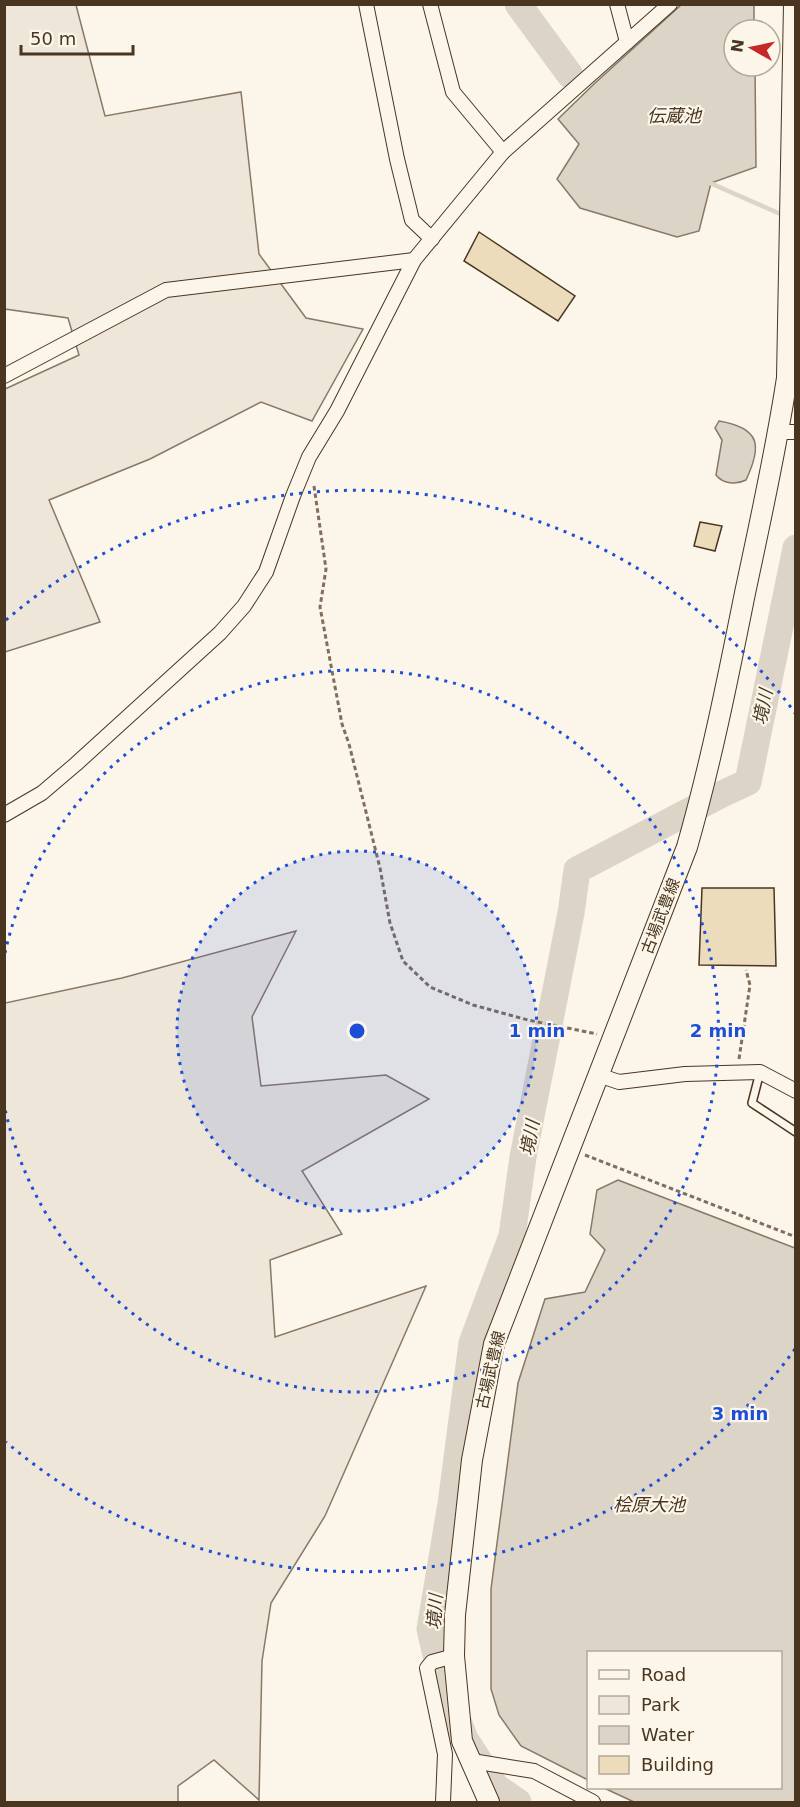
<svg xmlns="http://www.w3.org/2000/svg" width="800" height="1807" font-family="'DejaVu Sans','Noto Sans JP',sans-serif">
  <rect width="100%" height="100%" fill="#fbf6e9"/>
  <g fill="#ede6d9" stroke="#887966" stroke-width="1.5">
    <polygon points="5,5 76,5 105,116 241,92 259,254 306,318 363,329 312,421 261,402 150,459 49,500 100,622 5,652 5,389 79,355 68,318 5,309"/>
    <polygon points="296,931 252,1017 261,1086 386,1075 429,1099 302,1171 342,1234 270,1260 275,1337 426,1286 325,1516 271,1603 262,1661 259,1800 214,1760 178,1786 178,1802 5,1802 5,1003 122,978"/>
  </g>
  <g fill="#dcd4c6" stroke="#887966" stroke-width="1.5">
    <polygon points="681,5 754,5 754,30 734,30 734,66 755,66 756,167 711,183 699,231 677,237 580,208 557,179 579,144 558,119 594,84"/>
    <path d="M719,421C761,428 762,446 746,480C736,485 723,484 716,475L722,440L715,428Z"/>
    <polygon points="618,1180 795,1248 795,1802 634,1802 604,1788 780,1788 780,1652 588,1652 588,1780 521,1746 499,1715 491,1689 491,1589 518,1383 545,1299 585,1292 605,1250 590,1234 597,1190"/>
  </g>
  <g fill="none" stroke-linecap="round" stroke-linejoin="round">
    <polyline stroke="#dcd4c6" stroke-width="4.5" points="710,183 785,216"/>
    <g stroke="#dcd4c6" stroke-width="27">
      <polyline points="518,4 570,75"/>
      <polyline points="518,1802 496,1787 465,1739 442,1681 430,1629 451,1504 472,1343 512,1236 523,1157 571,913 577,870 722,794 748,782 796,548"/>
    </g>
  </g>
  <g fill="#ecdcbc" stroke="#4a3520" stroke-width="1.5">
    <polygon points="479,232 575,296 558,321 464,261"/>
    <polygon points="700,522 722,526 715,551 694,546"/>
    <polygon points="702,888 774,888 776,966 699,965"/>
  </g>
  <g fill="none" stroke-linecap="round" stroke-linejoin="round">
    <defs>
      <polyline id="lane" points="760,1072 752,1103 796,1132"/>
      <g id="street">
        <polyline points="366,4 397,159 412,220 432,239"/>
        <polyline points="430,4 453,92 503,152"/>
        <polyline points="617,4 627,42"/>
        <polyline points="4,376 166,290 414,260"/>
        <polyline points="779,432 796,432"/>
        <polyline points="4,815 42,793 76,764 220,633 244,606 266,572 293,496 309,457 337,411 414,260 503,152 670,4"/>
        <polyline points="598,1075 619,1082 685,1074 760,1072 796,1091"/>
        <polyline points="472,1761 534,1771 593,1802"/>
        <polyline points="443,1802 445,1754 427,1668 432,1662 454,1656"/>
      </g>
      <path id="secondary" d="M489,1802L462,1741L454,1656L455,1615L472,1460L494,1344L687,847C711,763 728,678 745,593C760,522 776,451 787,378L794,4"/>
    </defs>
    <use href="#lane" stroke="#4a3520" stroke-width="10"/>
    <use href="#street" stroke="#4a3520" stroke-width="16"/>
    <use href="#secondary" stroke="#4a3520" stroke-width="22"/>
    <g stroke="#7f6f5c" stroke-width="3" stroke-dasharray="4.5 3" stroke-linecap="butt">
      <polyline points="314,486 326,569 320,607 342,724 349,744 380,868 390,923 403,961 430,987 473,1005 528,1020 597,1034"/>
      <polyline points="739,1059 750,985 746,970"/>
      <polyline points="585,1155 796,1237"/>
    </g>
    <use href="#lane" stroke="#fbf6e9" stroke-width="7"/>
    <use href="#street" stroke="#fbf6e9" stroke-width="14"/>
    <use href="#secondary" stroke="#fbf6e9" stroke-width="20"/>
  </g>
  <circle cx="357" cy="1031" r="180" fill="#1d4ed8" fill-opacity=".12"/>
  <g fill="none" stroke="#1d4ed8" stroke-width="3" stroke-dasharray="3 6">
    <circle cx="357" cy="1031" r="180"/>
    <path d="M5 953A361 361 0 1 1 5 1109"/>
    <path d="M795 1349A541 541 0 0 1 6 1442M6 620A541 541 0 0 1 795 713"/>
  </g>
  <g text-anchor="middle" stroke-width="4.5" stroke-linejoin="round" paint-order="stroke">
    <g font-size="16" fill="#4a3520" stroke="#fbf6e9">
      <text transform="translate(660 916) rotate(-69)" y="6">古場武豊線</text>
      <text transform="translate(490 1370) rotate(-77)" y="6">古場武豊線</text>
    </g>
    <g font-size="18" font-style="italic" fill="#4a3520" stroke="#fbf6e9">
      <text x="674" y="122">伝蔵池</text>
      <text transform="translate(763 707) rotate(-79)" y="6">境川</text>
      <text transform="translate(530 1138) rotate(-80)" y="6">境川</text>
      <text x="649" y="1511">桧原大池</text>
      <text transform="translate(435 1612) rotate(-86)" y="6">境川</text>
    </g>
  </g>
  <circle cx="357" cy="1031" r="9" fill="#1d4ed8" stroke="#fbf6e9" stroke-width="3"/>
  <g font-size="18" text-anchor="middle" font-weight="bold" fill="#1d4ed8" stroke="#fbf6e9" stroke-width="4.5" stroke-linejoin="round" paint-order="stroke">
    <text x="537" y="1037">1 min</text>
    <text x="718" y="1037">2 min</text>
    <text x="740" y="1420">3 min</text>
  </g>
  <rect width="800" height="1807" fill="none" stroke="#4a3520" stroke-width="12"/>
  <rect x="587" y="1651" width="195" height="138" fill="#fbf6e9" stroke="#b4a999" stroke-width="1.5"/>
  <rect x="599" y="1670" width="30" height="9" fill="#fbf6e9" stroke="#b4a999" stroke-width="1.5"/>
  <text x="641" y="1681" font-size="18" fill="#4a3520">Road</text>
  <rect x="599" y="1696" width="30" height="18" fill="#ede6d9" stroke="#b4a999" stroke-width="1.5"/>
  <text x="641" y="1711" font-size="18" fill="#4a3520">Park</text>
  <rect x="599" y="1726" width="30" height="18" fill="#dcd4c6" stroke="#b4a999" stroke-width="1.5"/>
  <text x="641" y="1741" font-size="18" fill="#4a3520">Water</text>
  <rect x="599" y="1756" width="30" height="18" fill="#ecdcbc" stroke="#b4a999" stroke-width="1.5"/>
  <text x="641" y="1771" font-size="18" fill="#4a3520">Building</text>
  <g transform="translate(752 48) rotate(279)"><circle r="28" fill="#fbf6e9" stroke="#b4a999" stroke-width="1.5"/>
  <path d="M0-4.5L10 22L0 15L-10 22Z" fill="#c62828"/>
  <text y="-9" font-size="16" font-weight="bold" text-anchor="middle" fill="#4a3520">N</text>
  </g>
  <path d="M21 45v9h112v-9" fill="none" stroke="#4a3520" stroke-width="3"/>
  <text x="30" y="45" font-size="18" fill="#4a3520" stroke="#fbf6e9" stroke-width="4.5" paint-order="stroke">50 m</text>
</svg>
